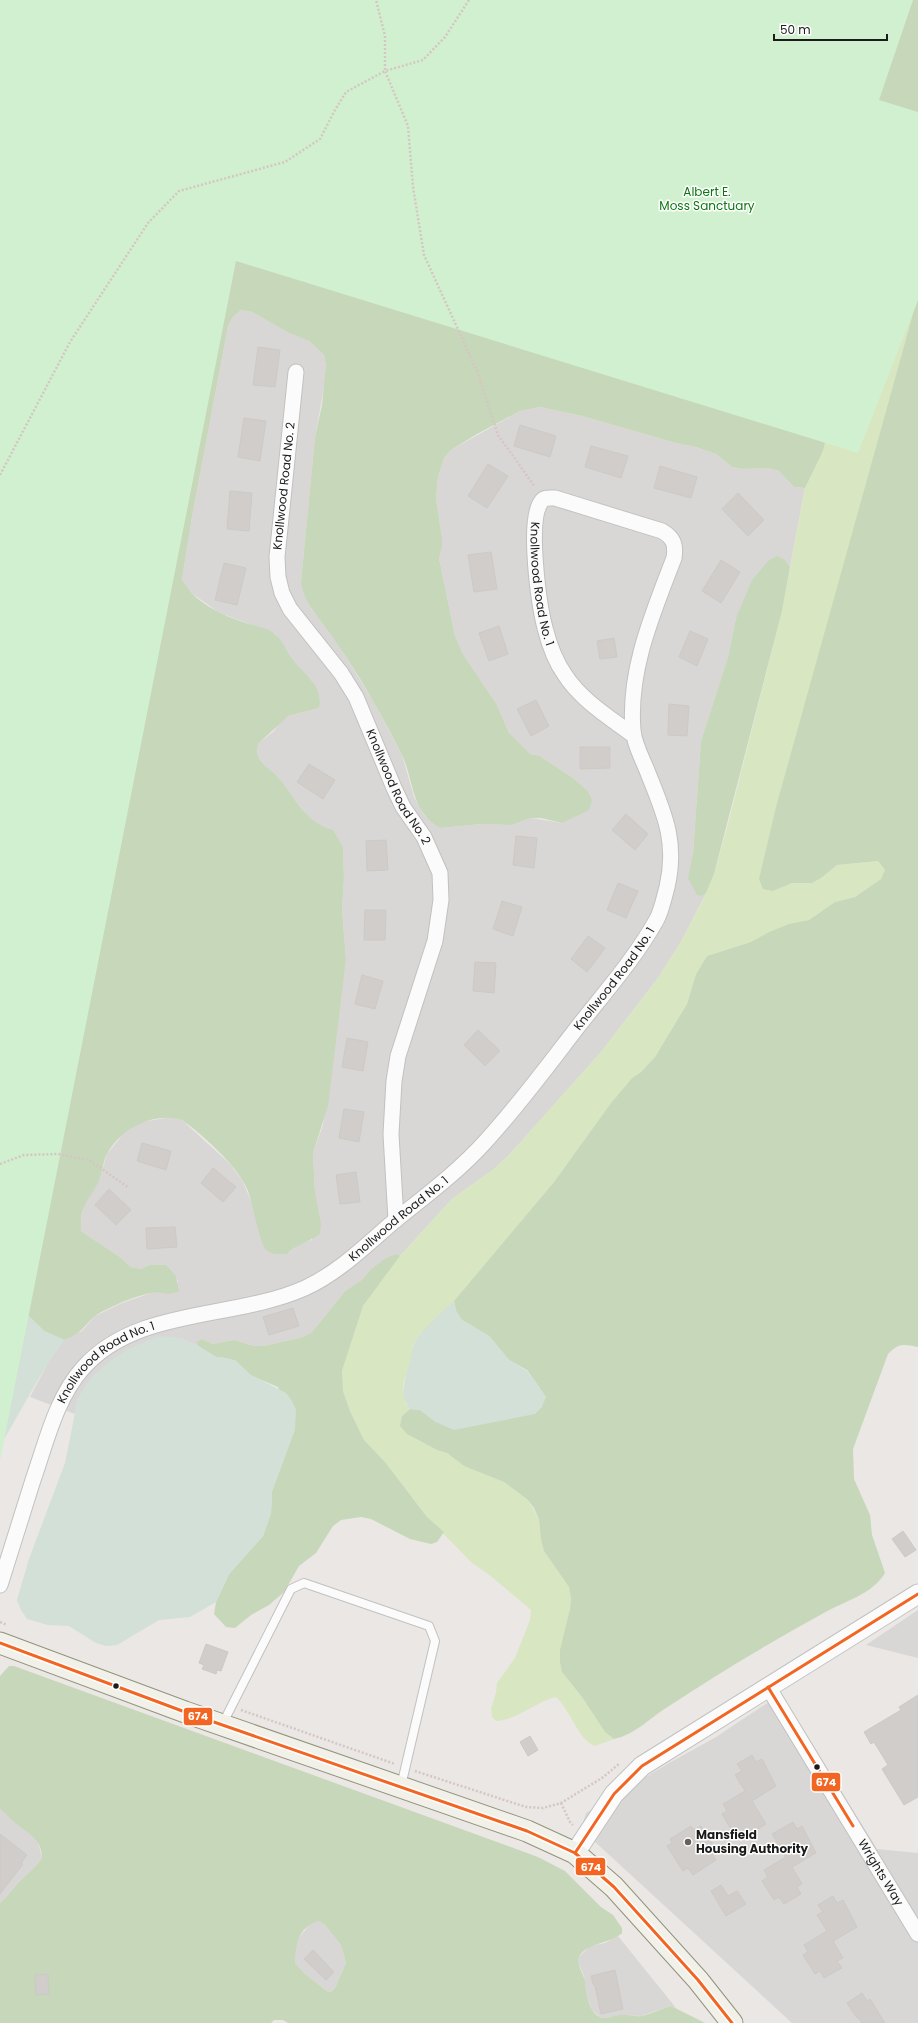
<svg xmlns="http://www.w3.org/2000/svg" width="918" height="2023" font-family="Poppins,sans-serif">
  <rect width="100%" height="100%" fill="#eae7e4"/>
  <g fill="#d9d7d5">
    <polygon points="241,310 252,312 289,333 309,341 324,355 326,366 326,376 315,437 301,582 312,610 332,635 372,699 402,755 414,797 424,815 440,828 482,824 512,825 531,818 562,823 588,791 573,778 540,756 530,754 515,741 509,733 497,705 463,654 455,636 439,558 442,548 442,538 436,498 438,477 444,458 451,450 520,411 540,407 582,416 676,443 696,447 716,454 732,467 743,469 769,468 779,471 794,487 805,488 790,567 785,560 736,618 728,657 701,741 693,853 689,878 702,896 706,893 681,942 658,978 601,1052 509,1155 494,1169 452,1199 400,1256 397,1254 370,1270 363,1279 345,1291 312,1332 303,1337 264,1346 254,1346 234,1340 213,1344 202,1339 198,1342 198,1346 180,1338 78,1398 75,1414 30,1397 49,1361 64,1340 82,1331 95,1316 122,1303 151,1293 174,1293 178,1281 166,1265 151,1265 141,1269 131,1267 120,1257 81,1231 81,1221 84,1204 100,1178 107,1154 123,1134 141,1122 172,1117 182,1120 230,1164 242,1180 255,1210 287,1254 302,1242 312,1240 315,1193 313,1153 323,1125 346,960 342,909 344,878 343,848 307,815 277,776 262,763 257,754 258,744 274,731 280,722 288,716 319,708 312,681 292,659 276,634 218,612 193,594 186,587 182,579 192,517 228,326 233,317"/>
    <polygon points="918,1610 918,1658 866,1645"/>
    <polygon points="782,1695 877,1849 918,1853 918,2023 792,2023 581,1829 586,1813 669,1763 716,1737 764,1705"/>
    <polygon points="0,1809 14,1822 32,1834 38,1842 42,1858 36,1867 21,1880 9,1896 0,1903"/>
    <polygon points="319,1921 325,1925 341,1945 346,1963 335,1988 331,1992 328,1992 305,1974 295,1963 295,1946 298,1939 311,1923"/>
    <polygon points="618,1936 676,2008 671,2006 641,2016 620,2015 605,2018 600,2017 592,2010 587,1996 584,1976 578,1962 579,1957 590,1946 605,1943"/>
  </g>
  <path fill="#d8e7c2" d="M868,266L918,296L773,891L792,883H812L821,878L837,865L878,861L885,870L881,879L855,897L835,902L809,920L789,924L769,932L751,942L707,956L696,974L687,1004L655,1057L641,1072L632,1078L611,1103L554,1182L454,1301L418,1337L413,1345L410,1365L403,1384L406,1404L410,1409L402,1416L407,1434L437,1450L447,1453L464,1466L504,1482L528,1500L539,1519L541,1540L544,1551L569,1587L571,1598L562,1672L582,1697L605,1732L614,1739L595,1746C578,1740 570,1709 556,1697C535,1702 517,1720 496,1721L492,1717L491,1708L496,1693L497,1683L515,1658L530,1620L531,1610L492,1577L471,1562L427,1517L385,1462L364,1440L350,1411L343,1391L342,1371L363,1306L400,1256L452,1199L494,1169L509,1155L601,1052L658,978L681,942L706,893L714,874L728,824L782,611L805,488L823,451Z"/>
  <g fill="#c6d8b9" fill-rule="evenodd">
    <path d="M0,0H918V206L868,266L823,451L805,488L794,487L779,471L769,468L743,469L732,467L716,454L696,447L676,443L582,416L540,407L520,411L477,434L451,450L444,458L438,477L436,498L442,538V548L439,558L455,636L463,654L497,705L509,733L530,754L540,756L573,778L588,791L592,800L589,810L562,823L541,818H531L512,825L482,824L440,828C410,810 415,783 402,755C393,737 383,719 373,701C361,679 346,657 332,636C320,619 304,604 301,582L315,437L322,405L326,366L324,355L309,341L289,333L252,312L241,310L233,317L228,326L192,517L182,579C194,603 222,615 246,623C255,626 268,628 275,634C282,639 286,650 291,657C303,674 324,685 319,708L288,716L258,744C258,748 256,752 258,756C262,765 270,769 277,776C294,795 306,824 333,830L343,847L344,878L342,909L346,960L328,1106L313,1153L315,1193L321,1224L320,1234C309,1242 297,1244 287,1254C280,1254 272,1255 266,1250C259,1242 253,1204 248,1191C238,1166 204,1136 182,1120C154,1111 120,1129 107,1154C103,1161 103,1170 100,1178C90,1202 80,1201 81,1231L120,1257L131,1267L141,1269L150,1265H166L176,1276L179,1291C171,1296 161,1292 152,1293C143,1294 131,1299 122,1302C115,1306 101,1311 95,1316C83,1327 81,1334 64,1340L44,1331L0,1288Z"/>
    <path d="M918,296V1347C904,1344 898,1343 888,1354L853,1449L854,1479L870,1515L872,1535L885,1573C872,1595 844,1601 822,1614C769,1643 716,1675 666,1708C649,1719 634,1735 614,1739L605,1732L582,1697L562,1672L560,1662V1650L570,1609L571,1598L569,1587L544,1551L541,1540L539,1519L534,1508L528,1500L504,1482L464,1466L447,1453L437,1450L407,1434L400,1426L402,1416L410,1409L420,1410L436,1422L546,1397L527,1370L509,1360L489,1336L462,1320L456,1311L454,1301L554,1182L611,1103L632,1078L641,1072L655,1057L687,1004L696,974L707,956L751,942L769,932L789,924L809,920L835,902L855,897L881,879L885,870L878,861L837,865L821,878L812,883H792L773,891L763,889L759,879L776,807Z"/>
    <polygon points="777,556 785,560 790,567 782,611 714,874 706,893 702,896 697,895 688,878 693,853 701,741 728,657 736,618 752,580 768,561"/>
    <polygon points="397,1254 400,1256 363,1306 342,1371 343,1391 350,1411 364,1440 385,1462 427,1517 444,1532 437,1542 431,1544 410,1539 371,1519 361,1517 341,1520 333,1526 316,1553 299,1566 284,1592 269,1605 251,1615 235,1628 226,1627 214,1614 216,1602 229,1574 263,1536 271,1513 272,1491 295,1429 278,1387 250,1375 236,1361 226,1358 216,1357 198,1346 197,1342 202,1339 213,1344 234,1340 254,1346 264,1346 303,1337 312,1332 345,1291 363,1279 370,1270 386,1258"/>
    <path d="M9,1666H14L538,1857L565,1871L601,1907L613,1915L622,1928V1933C610,1944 590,1942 580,1955C575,1963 583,1973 585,1981C586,1992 589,2018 605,2018C610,2018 615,2015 620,2015C627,2014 635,2017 642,2016C651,2014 661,2009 671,2006L705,2023H288L283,2020H274L271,2023H0V1903C9,1896 14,1887 22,1879C30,1872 36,1867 42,1858C42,1838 27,1833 14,1822C9,1818 5,1813 0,1809V1676ZM319,1921L325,1925L341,1945L346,1963L335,1988L331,1992H328L305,1974L295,1963C295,1945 299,1926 319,1921Z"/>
  </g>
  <g fill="#d2e0d7">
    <path d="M0,1288L44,1331L64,1340C41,1371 24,1406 4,1439Z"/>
    <path d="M454,1301L456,1311L462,1320L489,1336L509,1360L527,1371L546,1397L542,1407L535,1414L454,1430L436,1422L420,1410L410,1409C399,1395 405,1380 409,1365C412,1355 411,1345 419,1336C429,1323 442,1312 454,1301Z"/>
    <path d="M160,1336L180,1338L198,1346L216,1357L226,1358L236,1361L251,1375L286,1393L292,1401L296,1410L295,1429L272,1491L271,1513L263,1536L229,1574L216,1602L190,1617L159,1620L117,1645L106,1646L96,1643L69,1626L48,1625L27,1619L21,1610L17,1600L29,1559L65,1463L78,1398C95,1366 127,1347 160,1336Z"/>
  </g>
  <polygon fill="#d1f0cf" points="0,0 913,0 879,100 918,112 918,300 858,453 236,261 0,1461"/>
  <polygon fill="#d8d7d5" points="685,1773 698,1785 696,1788 701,1801 645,1834 638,1823 631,1828 621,1813"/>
  <g fill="#d1cdcb" stroke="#cdc9c5">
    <polygon points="258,347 280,350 275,387 253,385"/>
    <polygon points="244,418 266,421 260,461 238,457"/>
    <polygon points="520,425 556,436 550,457 514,446"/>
    <polygon points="591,446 628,456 621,478 585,467"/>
    <polygon points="488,464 508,476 487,508 468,496"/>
    <polygon points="660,466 697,477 691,498 654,488"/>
    <polygon points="230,491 252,493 249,531 227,529"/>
    <polygon points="738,493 764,520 748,536 722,509"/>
    <polygon points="491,552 497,589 474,592 468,555"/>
    <polygon points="721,560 740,572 721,603 702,591"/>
    <polygon points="224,563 246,568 237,605 215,600"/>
    <polygon points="499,626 508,654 489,661 479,633"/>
    <polygon points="690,631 708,639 697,666 679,657"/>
    <polygon points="614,638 617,657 600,659 597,641"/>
    <polygon points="536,700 549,726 531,736 517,709"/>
    <polygon points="669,704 689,706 687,736 668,735"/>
    <polygon points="580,747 610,747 610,768 580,769"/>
    <polygon points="309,764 335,780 323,799 297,782"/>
    <polygon points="626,814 648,834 635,850 612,830"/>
    <polygon points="516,836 537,838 534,868 513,865"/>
    <polygon points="386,840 388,870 367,871 366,841"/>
    <polygon points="618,883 638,891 626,918 607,910"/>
    <polygon points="502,901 522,907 513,936 493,929"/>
    <polygon points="365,910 386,910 385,940 364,940"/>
    <polygon points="588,936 605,948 587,972 571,959"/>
    <polygon points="475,962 496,963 494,993 473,991"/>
    <polygon points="362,975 383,981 375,1009 355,1004"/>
    <polygon points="478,1030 500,1051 485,1066 464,1045"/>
    <polygon points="347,1038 368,1042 363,1071 342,1067"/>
    <polygon points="344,1109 364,1112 359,1142 339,1138"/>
    <polygon points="142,1143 171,1151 166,1170 137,1161"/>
    <polygon points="213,1168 236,1187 223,1202 201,1183"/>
    <polygon points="356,1172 360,1202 340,1204 336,1175"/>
    <polygon points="109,1189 131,1210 116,1225 95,1205"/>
    <polygon points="175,1227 177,1247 147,1249 146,1228"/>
    <polygon points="293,1308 299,1326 269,1335 263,1317"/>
    <polygon points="903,1531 916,1550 905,1557 892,1539"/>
    <polygon points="206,1644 228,1652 221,1671 217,1670 216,1674 202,1669 204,1665 199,1663"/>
    <polygon points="918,1695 918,1797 904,1805 882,1769 888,1765 874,1742 871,1744 864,1732 901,1710 899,1707"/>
    <polygon points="530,1736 538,1750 528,1756 520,1742"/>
    <polygon points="752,1755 756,1762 762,1759 776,1786 752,1801 766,1824 743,1838 739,1831 734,1834 722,1814 727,1811 723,1804 745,1791 735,1775 742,1771 737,1764"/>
    <polygon points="793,1822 797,1829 802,1826 816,1853 792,1867 802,1884 797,1887 801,1894 784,1904 779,1897 774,1900 762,1881 768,1877 764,1870 786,1857 772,1834"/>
    <polygon points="691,1826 694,1830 701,1826 717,1851 712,1854 716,1860 693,1875 688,1868 683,1871 667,1846 672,1843 670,1839"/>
    <polygon points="0,1834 27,1855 21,1863 23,1864 0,1894"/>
    <polygon points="721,1885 728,1896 737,1891 746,1904 726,1916 711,1891"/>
    <polygon points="833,1896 837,1903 843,1900 857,1927 833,1941 843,1958 837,1961 842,1968 824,1978 820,1971 815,1974 803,1955 808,1952 804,1945 827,1931 817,1915 823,1912 818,1905"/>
    <polygon points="313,1950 334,1972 326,1980 304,1959"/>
    <polygon points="615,1970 623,2009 601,2014 595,1986 593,1984 591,1976"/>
    <polygon points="48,1974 49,1994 36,1995 35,1975"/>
    <polygon points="862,1993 867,2001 870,1999 885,2023 862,2023 858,2017 857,2018 847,2003"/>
  </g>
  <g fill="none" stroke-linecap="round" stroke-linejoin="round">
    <defs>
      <polyline id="service" points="222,1725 291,1589 304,1583 429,1626 435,1641 401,1786"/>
      <g id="minor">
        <path id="s1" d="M296,372L277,557L278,577L282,593L290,609L341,673L356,697L394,788L403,807L424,837L440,873L441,900L435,941L398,1056L394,1081L391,1134L396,1220"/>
        <path id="s2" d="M0,1585C11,1550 22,1515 33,1480C46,1443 56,1398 83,1368C137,1307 233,1320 305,1288C338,1273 365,1246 392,1223C424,1197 458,1172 485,1142C519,1105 549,1064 580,1024C606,991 636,957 657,919C662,909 664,898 667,887C678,840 663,811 646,768C641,756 634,743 633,730C628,670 653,613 674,558C676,545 674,538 662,531L555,498C549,498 544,497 541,502C527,521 539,605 545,628C549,644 555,661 565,675C581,700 609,717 633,735"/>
        <path id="s3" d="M768,1687L918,1934"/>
      </g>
      <polyline id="tertiary" points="575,1853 614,1794 642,1766 918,1594"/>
      <polyline id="secondary" points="0,1643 185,1712 527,1831 575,1853 614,1887 698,1980 732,2023"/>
    </defs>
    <use href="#service" stroke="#c2c1c0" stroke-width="10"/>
    <use href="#minor" stroke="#c2c1c0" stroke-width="17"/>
    <use href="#tertiary" stroke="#c2c1c0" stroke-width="21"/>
    <use href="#secondary" stroke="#93927d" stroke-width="23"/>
    <g stroke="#d5c6c4" stroke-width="2.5" stroke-dasharray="2 2" stroke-linecap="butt">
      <polyline points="469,0 445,37 423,60 385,71 408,126 413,187 424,255 477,371 498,435 535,487"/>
      <polyline points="0,475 70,342 148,223 179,191 285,162 320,139 335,110 346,92 385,71 385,36 376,0"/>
      <polyline points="0,1164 24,1155 58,1154 89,1160 129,1188"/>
      <polyline points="0,1622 7,1625"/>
      <polyline points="241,1710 395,1764"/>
      <polyline points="415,1771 526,1807 543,1808 561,1803 602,1778 619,1764"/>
      <polyline points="561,1803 570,1822 573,1825"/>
    </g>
    <use href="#service" stroke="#fcfbfb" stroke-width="8"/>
    <use href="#minor" stroke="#fcfbfb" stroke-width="15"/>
    <use href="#tertiary" stroke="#fcfbfb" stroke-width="19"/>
    <use href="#secondary" stroke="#f2f1e9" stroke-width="21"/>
    <defs>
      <g id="bus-1">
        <polyline points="0,1643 185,1712 527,1831 575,1853 614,1887 698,1980 732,2023"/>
        <polyline points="768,1687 853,1826"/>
        <polyline points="575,1853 614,1794 642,1766 918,1594"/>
      </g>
    </defs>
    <use href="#bus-1" stroke="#fff" stroke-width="6"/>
    <use href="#bus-1" stroke="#f26522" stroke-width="3"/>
  </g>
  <g fill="#1b1b1b" stroke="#fff" stroke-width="1.5">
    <circle cx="116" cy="1686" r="3.5"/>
    <circle cx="817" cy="1767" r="3.5"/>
  </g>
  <circle fill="#636261" stroke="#fff" stroke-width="1.5" cx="688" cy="1842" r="4"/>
  <g text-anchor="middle" stroke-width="3" stroke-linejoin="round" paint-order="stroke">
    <g font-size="12" fill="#0c7610" stroke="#fff">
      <text x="707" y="196">Albert E.<tspan x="707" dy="14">Moss Sanctuary</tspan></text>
    </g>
    <g font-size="12" fill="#1b1b1b" stroke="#fff">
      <text transform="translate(284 486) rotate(-84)" y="4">Knollwood Road No. 2</text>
      <text dy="4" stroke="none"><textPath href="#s2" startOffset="1606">Knollwood Road No. 1</textPath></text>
      <text dy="4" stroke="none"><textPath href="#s1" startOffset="450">Knollwood Road No. 2</textPath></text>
      <text dy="4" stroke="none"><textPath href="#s2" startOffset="914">Knollwood Road No. 1</textPath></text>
      <text dy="4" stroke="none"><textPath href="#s2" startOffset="590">Knollwood Road No. 1</textPath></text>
      <text dy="4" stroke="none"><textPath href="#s2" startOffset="255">Knollwood Road No. 1</textPath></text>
      <text dy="4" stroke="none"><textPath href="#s3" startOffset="217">Wrights Way</textPath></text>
    </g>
    <g font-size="12" font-weight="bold" fill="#1b1b1b" stroke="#fff" text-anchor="start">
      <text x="696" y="1839">Mansfield<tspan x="696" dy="14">Housing Authority</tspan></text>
    </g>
  </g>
  <g stroke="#fff" stroke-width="1.5">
    <rect x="183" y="1707" width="30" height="19" rx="4" fill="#f26522"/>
    <rect x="811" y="1772" width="30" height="20" rx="4" fill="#f26522"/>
    <rect x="575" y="1857" width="31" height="19" rx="4" fill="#f26522"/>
  </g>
  <g font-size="11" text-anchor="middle" font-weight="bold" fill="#fff">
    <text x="198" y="1720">674</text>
    <text x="826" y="1786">674</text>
    <text x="591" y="1871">674</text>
  </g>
  <path d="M774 34v6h113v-6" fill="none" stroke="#1b1b1b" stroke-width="2"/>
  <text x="780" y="34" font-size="12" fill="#1b1b1b" stroke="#ffffff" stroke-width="3" paint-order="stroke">50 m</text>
</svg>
